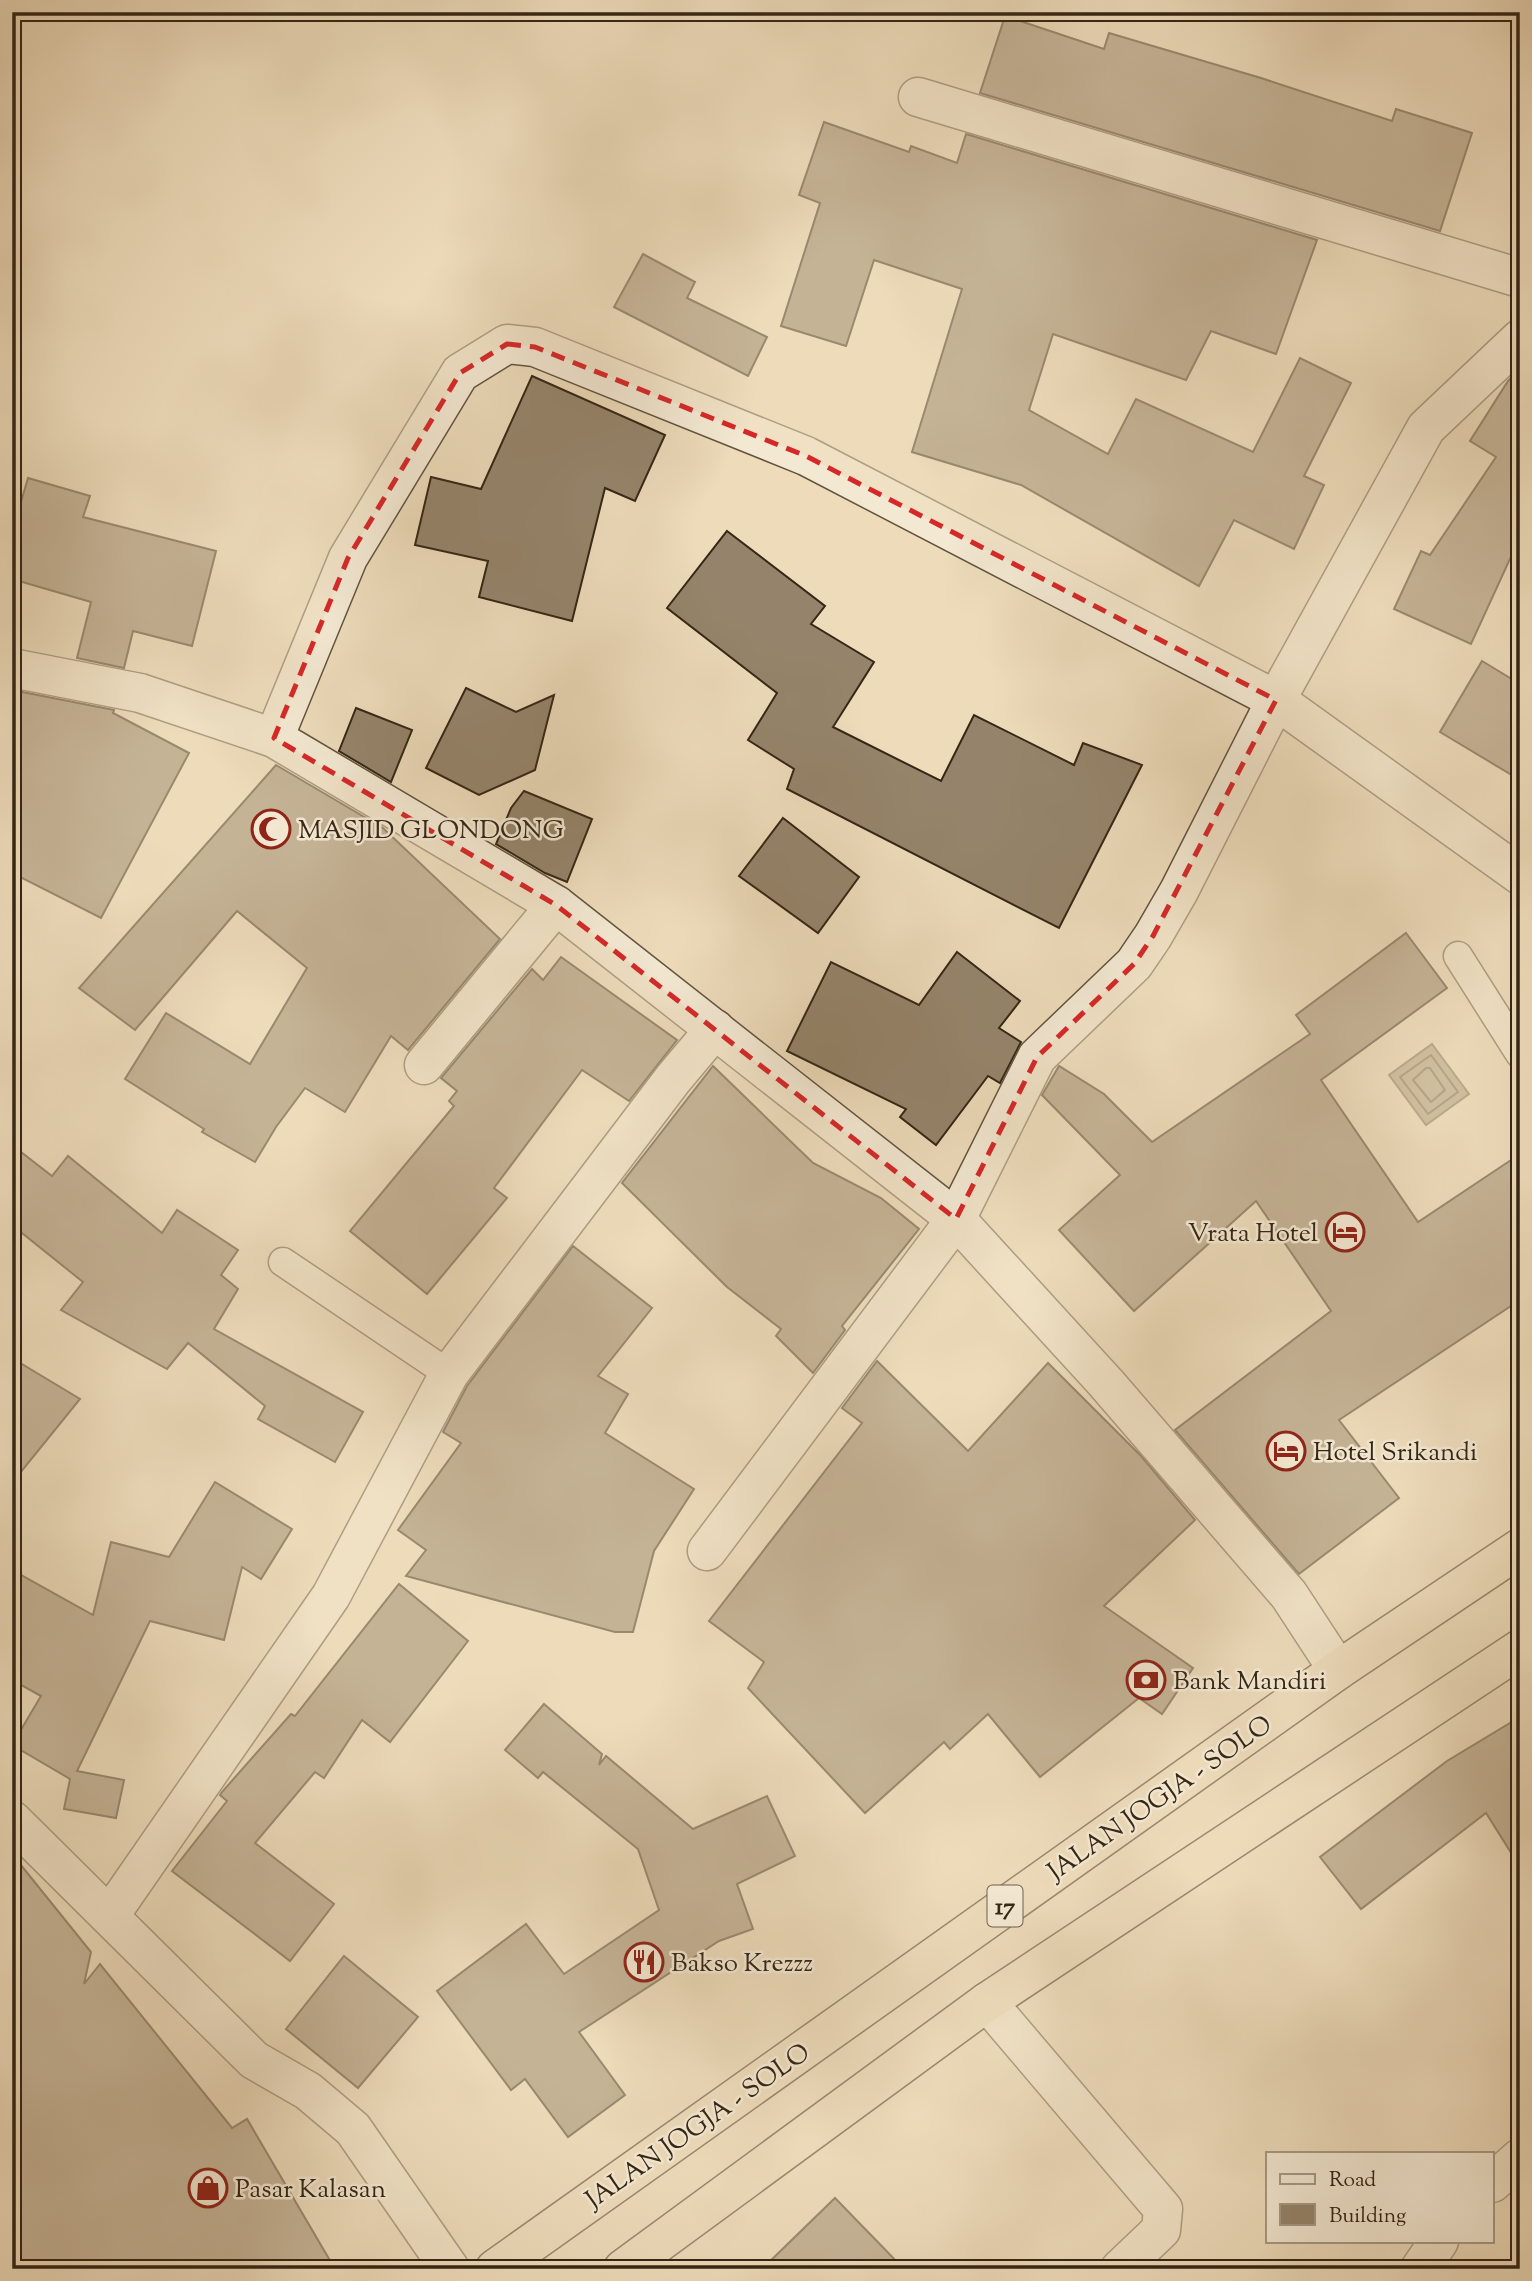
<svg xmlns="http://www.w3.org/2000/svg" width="1532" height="2281" font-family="'Sorts Mill Goudy',serif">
  <rect width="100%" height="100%" fill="#eddbba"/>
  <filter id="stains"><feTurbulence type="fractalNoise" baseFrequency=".00286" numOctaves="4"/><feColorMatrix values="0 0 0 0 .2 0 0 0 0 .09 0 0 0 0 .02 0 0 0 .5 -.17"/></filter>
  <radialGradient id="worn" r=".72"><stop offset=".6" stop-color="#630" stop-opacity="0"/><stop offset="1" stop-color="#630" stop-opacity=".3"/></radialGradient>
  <polygon fill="#ae9d82" stroke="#7e6d56" stroke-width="2" points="1432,1044 1469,1094 1426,1125 1389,1075"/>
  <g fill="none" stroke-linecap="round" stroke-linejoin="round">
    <g stroke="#72624c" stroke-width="2">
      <polygon points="1431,1055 1458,1092 1428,1114 1400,1077"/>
      <polygon points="1426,1068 1430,1068 1445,1090 1431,1102 1413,1080"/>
    </g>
  </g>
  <g fill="#95846b" stroke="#352615" stroke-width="2">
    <polygon points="1005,16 1104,49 1109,33 1261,78 1392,121 1396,109 1472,133 1440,231 980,93"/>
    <polygon points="824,122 909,152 911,146 957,163 966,134 1317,240 1276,354 1211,331 1186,380 1053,334 1029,410 1108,454 1136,399 1253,452 1300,358 1351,383 1304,476 1324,485 1294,549 1234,520 1199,586 1021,485 912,452 962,289 874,260 846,346 781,326 820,203 799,195"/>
    <polygon points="643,254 695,282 687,298 767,337 748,376 614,307"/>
    <polygon points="1520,369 1520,537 1471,644 1394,609 1421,551 1430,555 1496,457 1470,441 1508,381"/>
    <polygon points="532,376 665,435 635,501 605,488 572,621 479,597 488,561 415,545 431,477 481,489"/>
    <polygon points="28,478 90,496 83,517 216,551 192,646 133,631 124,668 77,658 91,602 12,579 12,533"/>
    <polygon points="727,531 825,606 811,624 874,662 833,727 941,781 974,715 1074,765 1083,743 1142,765 1059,928 787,789 794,769 748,740 777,693 667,608"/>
    <polygon points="1482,661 1520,684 1520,780 1440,732"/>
    <polygon points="466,688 516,712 554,695 535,770 479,795 426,768"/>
    <polygon points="12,690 114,710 113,713 189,753 101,918 12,873"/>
    <polygon points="356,708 412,730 391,782 339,751"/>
    <polygon points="276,765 383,828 500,939 408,1050 391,1036 345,1112 305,1088 276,1127 255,1162 202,1132 204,1129 125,1079 166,1013 250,1064 307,968 237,911 135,1030 79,988"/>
    <polygon points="524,791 592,819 567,882 545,873 496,844 511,808"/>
    <polygon points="783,818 859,877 818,933 739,876"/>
    <polygon points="1406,933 1447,988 1321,1080 1418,1222 1520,1154 1520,1300 1339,1420 1399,1498 1299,1574 1175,1430 1331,1311 1256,1201 1134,1311 1059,1230 1120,1175 1042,1095 1059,1066 1104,1094 1152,1142 1310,1034 1296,1015"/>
    <polygon points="957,952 1020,1001 999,1028 1021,1042 1000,1083 988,1076 936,1145 900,1117 906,1109 787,1051 831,962 919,1005"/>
    <polygon points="561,957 677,1040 629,1101 582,1070 494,1188 507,1198 427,1294 350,1231 454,1106 449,1101 457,1091 441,1078 532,969 543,980"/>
    <polygon points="713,1066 813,1163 881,1198 919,1229 842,1326 845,1330 813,1373 776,1336 781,1329 727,1287 622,1183"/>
    <polygon points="12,1145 52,1176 68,1156 162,1233 177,1210 238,1250 221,1275 238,1289 214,1329 363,1412 335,1462 258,1419 265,1406 188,1343 167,1369 61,1310 83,1282 12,1225"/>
    <polygon points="573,1246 652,1308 598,1376 628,1394 605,1433 694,1489 654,1551 633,1632 615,1632 406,1576 426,1550 398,1530 461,1443 443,1432 467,1386"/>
    <polygon points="12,1358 80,1399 12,1483"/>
    <polygon points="877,1361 968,1451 1048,1363 1141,1456 1195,1520 1104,1606 1193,1668 1162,1714 1139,1698 1040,1777 988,1714 950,1749 944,1742 865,1813 748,1688 764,1662 709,1621 862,1423 842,1408"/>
    <polygon points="215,1482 292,1529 261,1579 242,1567 224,1640 150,1621 77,1771 124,1780 116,1818 64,1809 70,1779 12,1745 41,1696 12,1680 12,1570 93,1615 111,1542 169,1557"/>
    <polygon points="399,1584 468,1641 390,1742 362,1720 324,1778 315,1772 255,1843 334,1904 290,1961 172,1871 227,1801 220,1795 222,1792 291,1714 295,1716"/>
    <polygon points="544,1704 602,1754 599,1765 606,1756 693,1829 767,1796 795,1856 737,1884 753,1929 719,1941 579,2032 625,2095 568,2137 525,2079 511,2090 437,1991 526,1924 564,1974 659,1910 638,1849 543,1772 538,1778 505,1750"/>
    <polygon points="1520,1717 1520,1867 1486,1813 1361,1909 1320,1857 1447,1761"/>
    <polygon points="12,1854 91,1952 84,1984 100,1964 232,2128 247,2119 335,2269 12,2269"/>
    <polygon points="344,1956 418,2017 358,2088 286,2029"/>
    <polygon points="835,2198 904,2269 762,2269"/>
  </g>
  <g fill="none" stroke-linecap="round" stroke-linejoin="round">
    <defs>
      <g id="service">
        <polyline points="1458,956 1520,1054"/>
        <polyline points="283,1262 449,1374"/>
      </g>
      <g id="minor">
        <polyline points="918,97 1520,278"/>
        <polyline points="12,668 140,693 274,738 556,905 956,1219 1106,1383 1289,1595 1338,1670"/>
        <polyline points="274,738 348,558 460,373 507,344 535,347 806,456 1276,700 1520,875"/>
        <polyline points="424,1065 556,905"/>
        <polyline points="707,1551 956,1219 1037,1057 1134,964 1153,936 1179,891 1276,700 1426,428 1520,339"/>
        <polyline points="12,1820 254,2060 308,2091 353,2129 450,2269"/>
        <polyline points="110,1915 331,1596 449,1374 673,1079 715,1029"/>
        <polyline points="987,2002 1163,2209 1161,2230 1120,2269"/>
        <polyline points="1492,2183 1520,2158"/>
        <polyline points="1420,2269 1439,2241"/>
      </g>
      <g id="trunk">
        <polyline points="495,2269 1338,1670 1520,1548"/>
        <polyline points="623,2269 987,2002 1520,1649"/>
      </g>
    </defs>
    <use href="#service" stroke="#63533e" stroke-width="31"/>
    <use href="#minor" stroke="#63533e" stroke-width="41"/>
    <use href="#trunk" stroke="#352615" stroke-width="41"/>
    <use href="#service" stroke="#f3e8d2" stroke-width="28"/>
    <use href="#minor" stroke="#f3e8d2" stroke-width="38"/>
    <use href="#trunk" stroke="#eddbba" stroke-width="38"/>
  </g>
  <path d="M0 0H1532V2281H0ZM507,344L535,347L806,456L1276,700L1153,936L1134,964L1037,1057L956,1219L556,905L274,738L348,558L460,373Z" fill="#eddbba" fill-opacity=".55" fill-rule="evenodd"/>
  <path fill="none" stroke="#d62828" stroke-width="5" stroke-dasharray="14 9" stroke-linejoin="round" d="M507,344L535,347L806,456L1276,700L1153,936L1134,964L1037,1057L956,1219L556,905L274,738L348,558L460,373Z"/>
  <defs>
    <symbol id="mosque-ring" viewBox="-11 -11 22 22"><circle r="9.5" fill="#f3e8d2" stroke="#8f2418" stroke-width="1.5"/><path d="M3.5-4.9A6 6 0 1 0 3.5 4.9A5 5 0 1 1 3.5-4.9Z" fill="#8f2418"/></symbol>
    <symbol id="hotel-ring" viewBox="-11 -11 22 22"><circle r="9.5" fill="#f3e8d2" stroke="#8f2418" stroke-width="1.5"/><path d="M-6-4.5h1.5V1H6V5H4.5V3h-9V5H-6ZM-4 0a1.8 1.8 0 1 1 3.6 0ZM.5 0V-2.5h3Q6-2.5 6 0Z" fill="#8f2418"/></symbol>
    <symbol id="bank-ring" viewBox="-11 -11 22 22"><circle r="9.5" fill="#f3e8d2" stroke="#8f2418" stroke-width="1.5"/><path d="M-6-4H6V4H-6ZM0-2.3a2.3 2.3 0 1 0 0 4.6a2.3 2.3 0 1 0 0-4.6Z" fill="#8f2418"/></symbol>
    <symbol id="restaurant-ring" viewBox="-11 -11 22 22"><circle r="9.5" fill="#f3e8d2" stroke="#8f2418" stroke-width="1.5"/><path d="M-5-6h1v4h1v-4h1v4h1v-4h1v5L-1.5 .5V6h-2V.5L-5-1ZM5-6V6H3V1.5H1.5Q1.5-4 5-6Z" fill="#8f2418"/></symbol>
    <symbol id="shop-ring" viewBox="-11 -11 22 22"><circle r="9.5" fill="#f3e8d2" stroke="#8f2418" stroke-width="1.5"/><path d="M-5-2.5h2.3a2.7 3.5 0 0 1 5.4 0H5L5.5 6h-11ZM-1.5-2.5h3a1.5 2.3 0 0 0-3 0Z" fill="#8f2418"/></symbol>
  </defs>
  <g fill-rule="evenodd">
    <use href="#mosque-ring" x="249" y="807" width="44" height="44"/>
    <use href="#hotel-ring" x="1323" y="1210" width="44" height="44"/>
    <use href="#hotel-ring" x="1264" y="1429" width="44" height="44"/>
    <use href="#bank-ring" x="1124" y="1658" width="44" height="44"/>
    <use href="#restaurant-ring" x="622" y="1940" width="44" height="44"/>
    <use href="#shop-ring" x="186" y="2166" width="44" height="44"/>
  </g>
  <g text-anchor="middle" stroke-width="5" stroke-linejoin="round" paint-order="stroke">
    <rect fill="#f3e8d2" stroke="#6e604e" stroke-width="2" x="987.5" y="1885.5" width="35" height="41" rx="5"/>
    <g font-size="24" font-weight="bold" fill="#352615">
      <text x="1005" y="1914">17</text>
    </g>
    <g font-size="26" fill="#352615" stroke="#f3e8d2" text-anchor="start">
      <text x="298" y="838">MASJID GLONDONG</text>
      <text x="1318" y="1241" text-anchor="end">Vrata Hotel</text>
      <text x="1313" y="1460">Hotel Srikandi</text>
      <text x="1173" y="1689">Bank Mandiri</text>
      <text x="671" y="1971">Bakso Krezzz</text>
      <text x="235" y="2197">Pasar Kalasan</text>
    </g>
    <g font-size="26" fill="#352615" stroke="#f3e8d2">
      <text transform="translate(1159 1797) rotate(-35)" y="9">JALAN JOGJA - SOLO</text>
      <text transform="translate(697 2125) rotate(-35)" y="9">JALAN JOGJA - SOLO</text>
    </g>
  </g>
  <rect width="1532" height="2281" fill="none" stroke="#eddbba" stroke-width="42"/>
  <rect x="14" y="14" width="1504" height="2253" fill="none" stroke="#352615" stroke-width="3.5"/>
  <rect x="21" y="21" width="1490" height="2239" fill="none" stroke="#352615" stroke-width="2"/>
  <rect x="1266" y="2152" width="228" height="91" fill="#f3e8d2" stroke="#a79a86" stroke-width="2"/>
  <rect x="1280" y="2174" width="35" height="10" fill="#f3e8d2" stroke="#a79a86" stroke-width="2"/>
  <text x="1329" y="2186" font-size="21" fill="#352615">Road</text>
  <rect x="1280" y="2204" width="35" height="21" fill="#95846b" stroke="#a79a86" stroke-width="2"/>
  <text x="1329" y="2222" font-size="21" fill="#352615">Building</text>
  <rect width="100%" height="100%" filter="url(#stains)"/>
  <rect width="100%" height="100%" fill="url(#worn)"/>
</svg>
